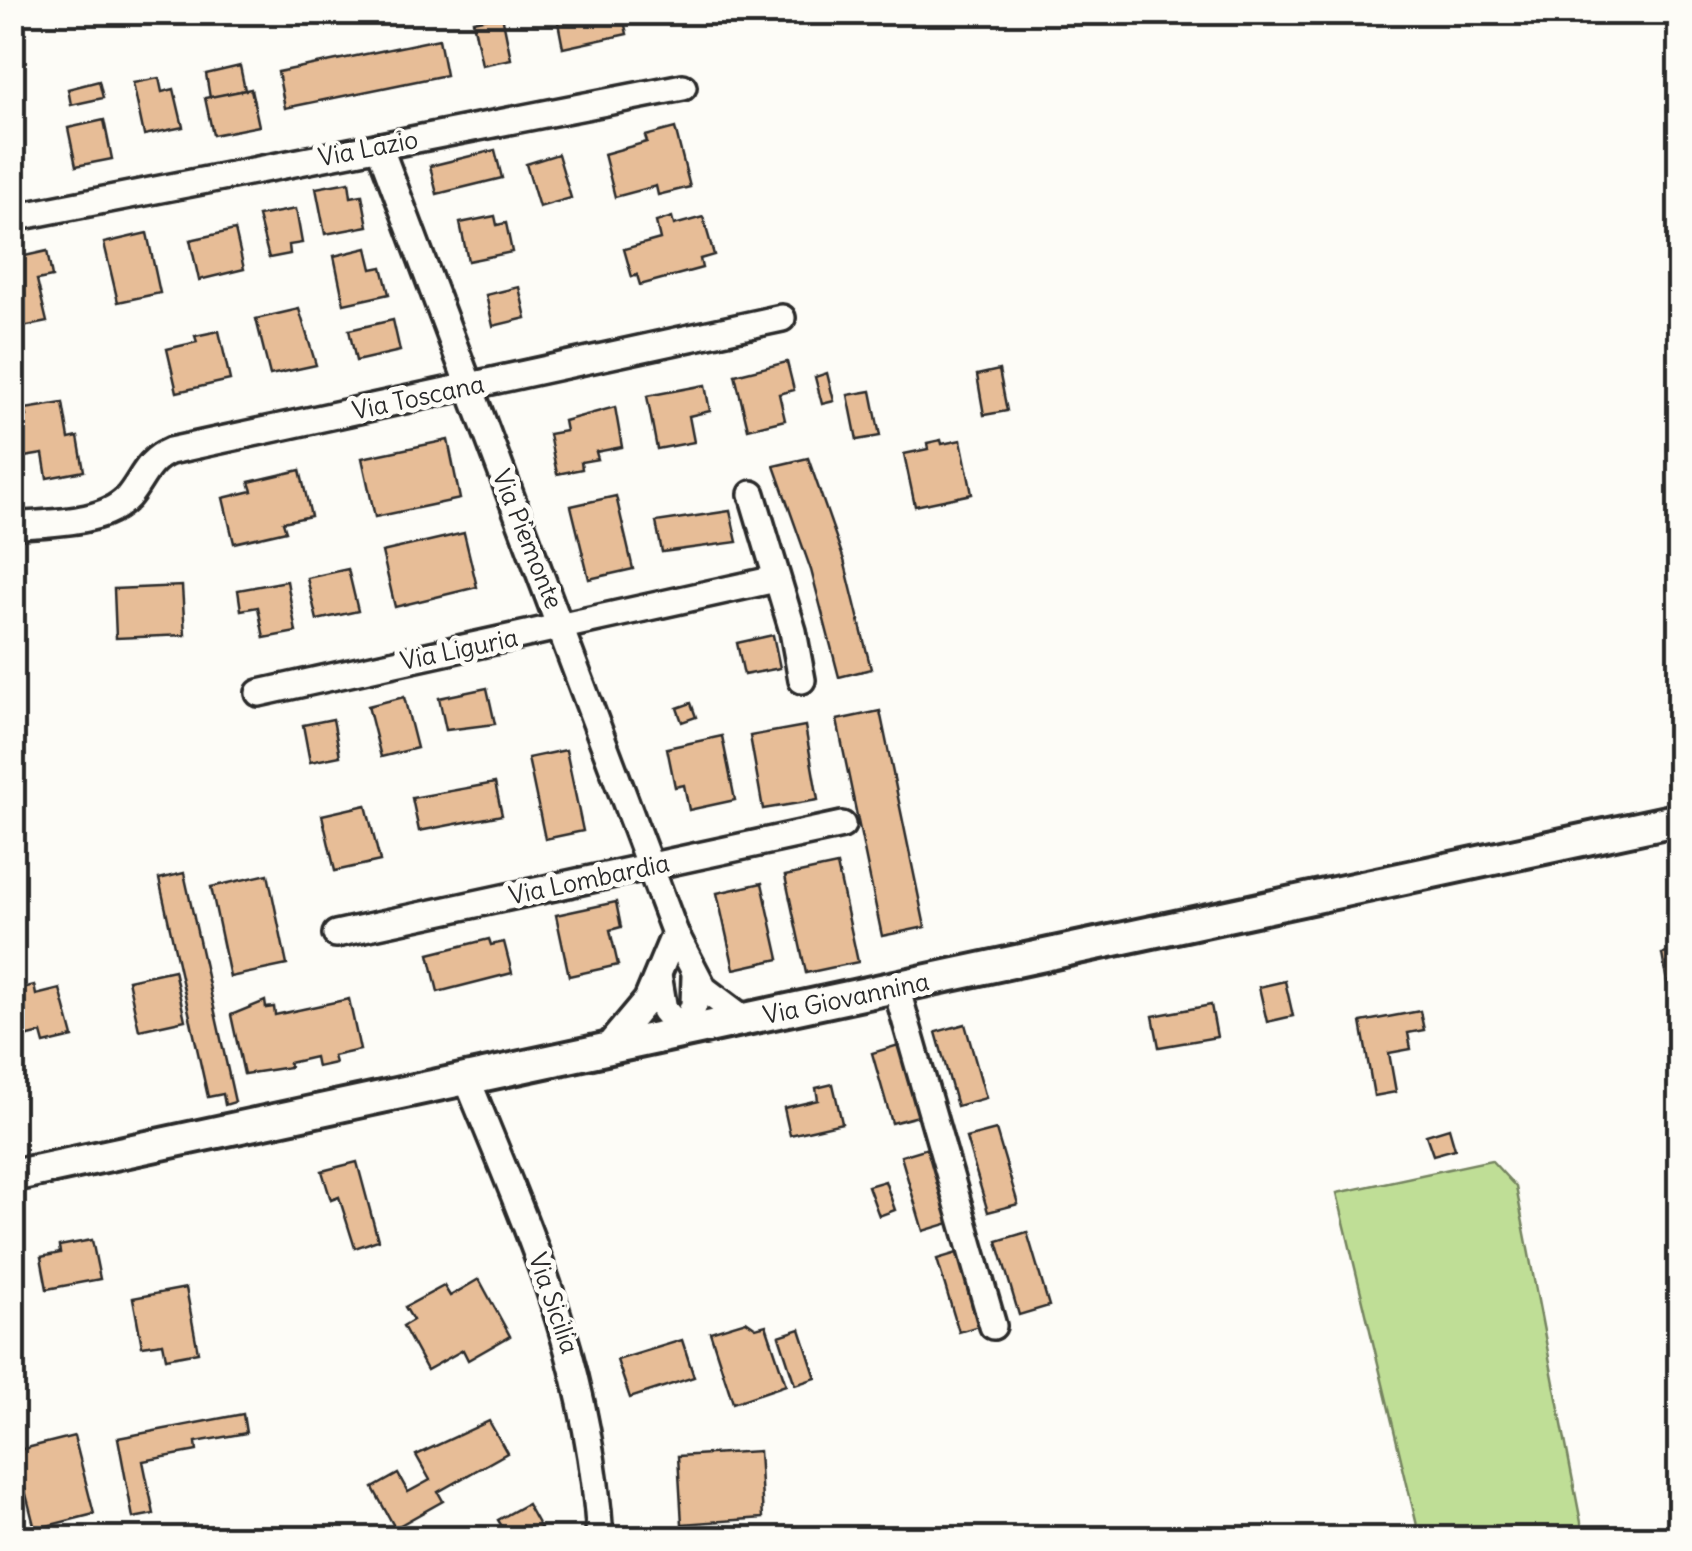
<svg xmlns="http://www.w3.org/2000/svg" width="1692" height="1551" font-family="Delius,sans-serif">
  <rect width="100%" height="100%" fill="#fdfcf7"/>
  <filter id="ink" filterUnits="userSpaceOnUse"><feTurbulence type="fractalNoise" baseFrequency=".01" numOctaves="2"/><feDisplacementMap in="SourceGraphic" scale="20" xChannelSelector="R" yChannelSelector="G"/><feConvolveMatrix kernelMatrix="1 2 1 2 8 2 1 2 1" color-interpolation-filters="sRGB"/></filter>
  <g filter="url(#ink)">
    <polygon fill="#bfde96" stroke="#758460" stroke-width="2.5" points="1491,1160 1516,1187 1584,1538 1420,1538 1337,1193"/>
    <g fill="#e7bd97" stroke="#2b2b2b" stroke-width="2.5">
      <polygon points="556,12 622,12 627,34 563,48"/>
      <polygon points="502,15 511,59 482,65 473,21"/>
      <polygon points="439,39 446,75 285,108 278,72"/>
      <polygon points="240,66 245,90 210,98 206,74"/>
      <polygon points="159,78 162,92 174,89 183,127 144,135 133,83"/>
      <polygon points="99,81 103,98 71,105 68,89"/>
      <polygon points="251,89 259,126 213,135 205,98"/>
      <polygon points="104,120 112,159 76,166 68,128"/>
      <polygon points="675,128 690,187 658,195 656,186 615,197 604,154 647,142 645,136"/>
      <polygon points="495,150 502,178 437,194 430,166"/>
      <polygon points="558,154 571,198 539,207 526,164"/>
      <polygon points="349,182 351,197 362,195 368,226 325,234 316,188"/>
      <polygon points="296,209 302,243 289,245 290,254 269,258 258,216"/>
      <polygon points="495,216 497,225 506,223 512,252 468,261 460,223"/>
      <polygon points="672,217 674,225 703,217 714,255 700,259 702,268 640,285 637,275 632,277 624,249 660,239 656,222"/>
      <polygon points="235,230 244,269 199,280 190,240"/>
      <polygon points="147,233 160,293 118,302 104,243"/>
      <polygon points="367,248 372,269 382,267 389,294 344,304 334,256"/>
      <polygon points="47,251 52,277 37,280 47,322 13,329 12,274 20,272 16,258"/>
      <polygon points="519,287 526,318 493,326 486,295"/>
      <polygon points="299,309 316,365 270,375 256,319"/>
      <polygon points="393,320 400,351 356,361 349,330"/>
      <polygon points="219,331 230,380 177,392 167,349 197,342 195,336"/>
      <polygon points="787,362 794,390 779,394 785,420 748,429 735,375"/>
      <polygon points="999,370 1007,411 984,415 977,375"/>
      <polygon points="827,373 834,401 822,404 815,377"/>
      <polygon points="705,385 710,411 689,416 694,442 657,449 647,396"/>
      <polygon points="871,391 880,436 857,440 848,395"/>
      <polygon points="63,403 69,439 78,437 84,471 47,478 43,454 12,459 12,418 27,416 25,409"/>
      <polygon points="615,407 622,447 596,452 598,459 581,462 582,469 557,474 549,434 566,431 564,421"/>
      <polygon points="448,440 460,499 375,517 362,458"/>
      <polygon points="941,440 942,444 961,440 972,494 915,506 904,454 928,449 927,443"/>
      <polygon points="808,458 844,560 871,669 839,677 811,570 774,466"/>
      <polygon points="300,470 311,516 283,522 286,531 234,543 223,498 252,491 249,482"/>
      <polygon points="616,496 633,569 589,579 571,506"/>
      <polygon points="730,511 737,542 662,552 656,522"/>
      <polygon points="464,533 477,587 395,607 382,552"/>
      <polygon points="348,569 358,611 317,620 307,578"/>
      <polygon points="287,581 296,632 264,638 258,607 241,610 238,590"/>
      <polygon points="182,586 185,635 116,638 114,589"/>
      <polygon points="773,635 780,668 744,675 737,643"/>
      <polygon points="487,688 495,724 446,730 439,698"/>
      <polygon points="404,697 417,748 381,757 368,706"/>
      <polygon points="691,703 696,717 682,722 677,708"/>
      <polygon points="880,711 925,927 882,936 837,720"/>
      <polygon points="333,719 340,756 310,762 303,725"/>
      <polygon points="805,726 818,800 763,809 750,736"/>
      <polygon points="722,736 735,800 689,810 684,785 675,787 667,748"/>
      <polygon points="566,750 583,831 545,839 528,758"/>
      <polygon points="495,783 502,815 419,831 412,798"/>
      <polygon points="366,805 380,861 335,871 322,815"/>
      <polygon points="837,865 858,962 806,973 785,876"/>
      <polygon points="184,873 235,1102 225,1105 223,1094 208,1097 159,879"/>
      <polygon points="268,874 287,965 230,977 211,887"/>
      <polygon points="762,883 779,959 734,969 717,893"/>
      <polygon points="616,902 621,927 610,930 618,965 569,976 556,915"/>
      <polygon points="489,939 491,945 504,942 512,973 438,992 429,954"/>
      <polygon points="1680,951 1680,986 1668,988 1662,954"/>
      <polygon points="174,970 185,1020 139,1030 128,980"/>
      <polygon points="1285,981 1293,1016 1267,1022 1259,987"/>
      <polygon points="34,985 36,995 60,989 73,1037 44,1044 41,1033 17,1039 20,1050 12,1052 12,991"/>
      <polygon points="349,999 360,1050 333,1056 335,1063 317,1067 315,1057 289,1063 290,1067 244,1074 231,1015 265,1001 266,1008 274,1007 275,1015"/>
      <polygon points="1211,1005 1217,1037 1159,1047 1153,1016"/>
      <polygon points="1420,1011 1424,1030 1408,1033 1411,1049 1389,1053 1396,1092 1374,1096 1361,1022"/>
      <polygon points="965,1024 986,1098 957,1106 936,1032"/>
      <polygon points="902,1044 922,1115 892,1123 872,1053"/>
      <polygon points="833,1084 842,1123 790,1135 784,1108 818,1100 816,1088"/>
      <polygon points="1449,1128 1455,1149 1433,1155 1426,1135"/>
      <polygon points="996,1130 1018,1204 988,1212 966,1138"/>
      <polygon points="931,1147 953,1222 923,1231 901,1156"/>
      <polygon points="357,1162 378,1240 355,1248 339,1197 331,1200 322,1171"/>
      <polygon points="885,1181 895,1210 879,1216 868,1186"/>
      <polygon points="1027,1232 1049,1306 1019,1315 997,1241"/>
      <polygon points="92,1240 100,1279 47,1289 41,1257 60,1253 59,1246"/>
      <polygon points="967,1250 989,1323 959,1332 937,1259"/>
      <polygon points="12,1258 24,1309 12,1311"/>
      <polygon points="479,1279 510,1336 468,1360 463,1350 427,1370 403,1326 413,1320 405,1307 444,1286 450,1296"/>
      <polygon points="186,1288 198,1352 166,1358 163,1343 142,1346 133,1298"/>
      <polygon points="746,1321 756,1328 766,1325 786,1385 733,1403 710,1332"/>
      <polygon points="800,1329 816,1378 795,1385 779,1336"/>
      <polygon points="682,1340 694,1377 630,1398 617,1360"/>
      <polygon points="243,1414 246,1433 196,1442 197,1451 143,1461 154,1514 133,1518 118,1438"/>
      <polygon points="489,1421 507,1453 438,1492 443,1501 395,1528 373,1488 398,1474 408,1492 430,1480 416,1455"/>
      <polygon points="74,1436 94,1514 35,1529 15,1451"/>
      <polygon points="759,1451 763,1518 682,1524 678,1456"/>
      <polygon points="527,1504 546,1538 509,1538 498,1520"/>
      <polygon points="465,1529 471,1538 449,1538"/>
    </g>
    <g fill="none" stroke-linecap="round" stroke-linejoin="round">
      <defs>
        <g id="minor">
          <polyline points="379,146 675,933 704,989 744,1019"/>
          <polyline points="12,218 683,87"/>
          <polyline points="752,494 793,631 802,680"/>
          <path d="M12,526C47,522 103,525 128,497C143,479 146,461 170,451L782,318"/>
          <polyline points="259,693 776,579"/>
          <polyline points="336,934 842,825"/>
          <polyline points="659,980 664,1010 683,1032 694,1005 695,976"/>
          <polyline points="896,987 993,1326"/>
          <polyline points="606,1049 647,1000 675,933"/>
          <path d="M467,1079C532,1239 589,1363 600,1538"/>
        </g>
        <polyline id="tertiary" points="12,1176 1680,819"/>
      </defs>
      <use href="#minor" stroke="#2b2b2b" stroke-width="32"/>
      <use href="#tertiary" stroke="#2b2b2b" stroke-width="38"/>
      <use href="#minor" stroke="#fdfcf7" stroke-width="25"/>
      <use href="#tertiary" stroke="#fdfcf7" stroke-width="30"/>
    </g>
  </g>
  <g text-anchor="middle" stroke-width="10" stroke-linejoin="round" paint-order="stroke">
    <g font-size="25" fill="#2b2b2b" stroke="#fdfcf7">
      <text transform="translate(368 148) rotate(-11)" y="9">Via Lazio</text>
      <text transform="translate(418 397) rotate(-12)" y="9">Via Toscana</text>
      <text transform="translate(528 539) rotate(68)" y="9">Via Piemonte</text>
      <text transform="translate(459 649) rotate(-12)" y="9">Via Liguria</text>
      <text transform="translate(589 879) rotate(-12)" y="9">Via Lombardia</text>
      <text transform="translate(846 998) rotate(-12)" y="9">Via Giovannina</text>
      <text transform="translate(554 1303) rotate(71)" y="9">Via Sicilia</text>
    </g>
  </g>
  <rect width="1692" height="1551" fill="none" stroke="#fdfcf7" stroke-width="50"/>
  <rect x="25" y="25" width="1642" height="1501" fill="none" stroke="#2b2b2b" stroke-width="4" filter="url(#ink)"/>
</svg>
